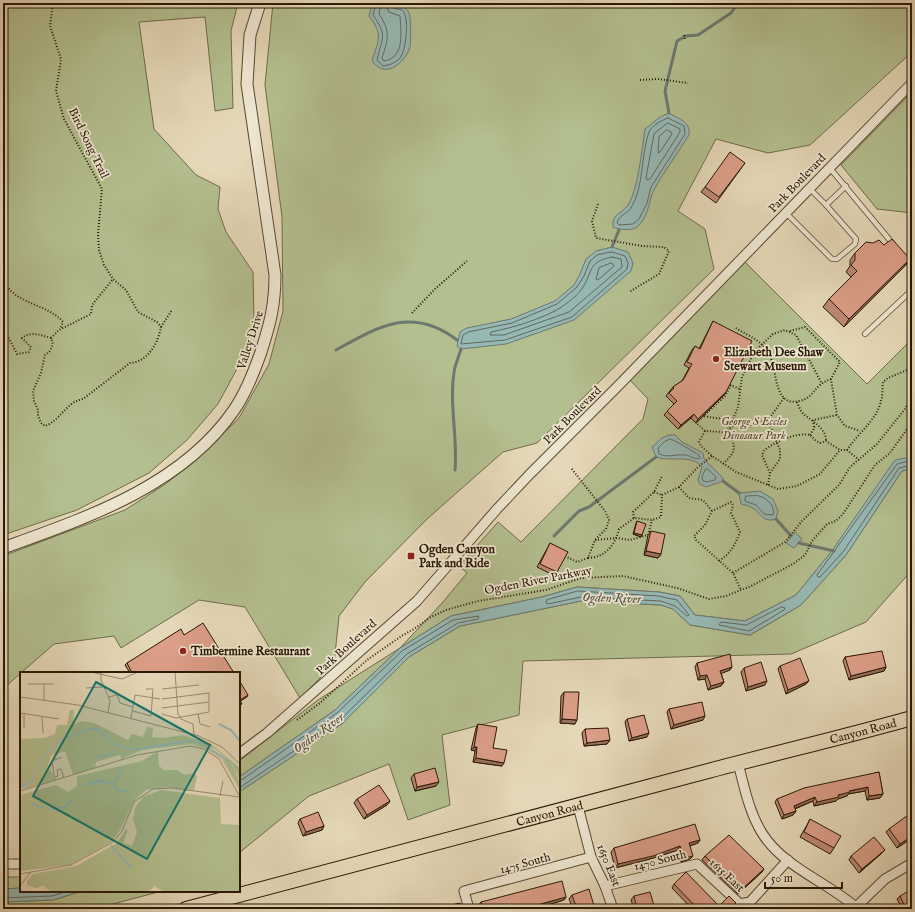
<svg xmlns="http://www.w3.org/2000/svg" width="915" height="912" font-family="'IM FELL English',serif">
  <rect width="100%" height="100%" fill="#e5d8b8"/>
  <filter id="stains"><feTurbulence type="fractalNoise" baseFrequency=".005" numOctaves="4"/><feColorMatrix values="0 0 0 0 .2 0 0 0 0 .09 0 0 0 0 .02 0 0 0 .5 -.17"/></filter>
  <radialGradient id="worn" r=".72"><stop offset=".6" stop-color="#630" stop-opacity="0"/><stop offset="1" stop-color="#630" stop-opacity=".3"/></radialGradient>
  <g fill="#b4bf8f" stroke="#6e6c4a">
    <polygon points="3,3 238,3 231,31 233,108 215,111 205,17 139,22 154,129 196,175 220,187 218,209 226,232 253,272 254,320 239,365 218,404 187,440 149,473 77,510 3,535"/>
    <polygon points="273,3 912,3 912,52 810,145 768,153 716,139 678,211 705,229 714,269 537,443 503,452 427,519 365,582 339,616 334,664 300,698 245,607 199,600 121,648 114,636 54,644 5,687 3,686 3,556 125,510 164,485 195,461 239,418 269,364 283,311 282,217 265,85"/>
    <polygon points="912,92 912,213 877,209 841,165"/>
    <polygon points="744,261 867,384 912,339 912,453 910,456 796,595 745,621 695,615 680,596 659,592 577,587 542,597 451,616 400,648 335,710 239,777 239,761 318,700 400,648 443,602 467,573 459,566 498,522 521,542 643,419 648,399 628,378"/>
    <polygon points="912,469 912,570 866,622 791,654 523,661 519,715 442,735 450,805 408,820 389,764 309,796 239,853 239,792 343,723 409,657 460,626 581,601 661,605 673,609 690,625 750,635 801,605 846,555 902,471"/>
    <polygon points="3,877 21,877 21,888 3,889"/>
    <polygon points="82,891 162,891 94,909 3,909 3,902 53,900"/>
  </g>
  <g fill="#97b9b6" stroke="#6b7970">
    <path d="M375,3L403,6C405,8 408,10 409,13C411,17 411,43 410,47C405,64 383,80 372,60C379,40 383,34 369,16L372,5Z"/>
    <path d="M669,113C679,119 691,122 689,135C678,153 665,170 655,188C648,200 650,216 637,227C631,231 619,230 613,227C611,214 622,214 628,205C638,190 642,148 645,129L660,117Z"/>
    <polygon points="612,247 628,252 633,263 631,271 574,320 506,344 461,349 457,346 460,332 467,328 511,319 555,301 574,285 580,274 586,259 596,251"/>
    <path d="M669,435H675L682,442L703,453L704,459L723,478V481L706,487L700,484L698,480L702,467C693,454 669,462 656,457L652,447L662,438Z"/>
    <polygon points="912,453 912,469 902,471 846,555 801,605 750,635 690,625 673,609 661,605 581,601 460,626 409,657 343,723 239,792 239,777 335,710 400,648 451,616 542,597 577,587 659,592 680,596 695,615 745,621 796,595 831,552 895,460 910,457"/>
    <path d="M760,491L773,499L778,511L776,519C764,523 762,515 754,509C751,506 745,505 741,504L739,493Z"/>
    <polygon points="795,532 802,539 794,548 786,543"/>
    <polygon points="21,888 21,891 82,891 53,900 3,902 3,889"/>
  </g>
  <g fill="none" stroke-linecap="round" stroke-linejoin="round">
    <g stroke="#60685e" stroke-width="1">
      <path d="M376,3L373,15C388,36 382,37 377,60L383,66C390,65 395,63 400,58C406,51 410,15 402,10C399,9 395,9 393,8L391,3"/>
      <path d="M381,3L379,14C391,32 388,39 382,58L384,61C405,58 401,32 400,16L389,12L385,3"/>
      <path d="M668,118L684,126L685,134L651,187L647,203L639,219L633,224L619,225L617,223C619,215 627,214 631,208C644,187 641,154 649,132C651,126 662,120 668,118Z"/>
      <polygon points="668,123 680,129 680,132 650,179 647,180 646,178 654,134"/>
      <polygon points="667,130 671,132 672,134 660,152 658,153 659,137"/>
      <polygon points="612,252 625,256 628,263 627,269 572,317 505,340 461,344 463,335 468,332 512,323 557,304 577,287 584,276 590,261 597,255"/>
      <path d="M612,257L621,259L622,267L569,312L504,335H490L491,332C512,328 542,319 560,308C567,303 576,297 581,290C594,272 586,262 612,257Z"/>
      <polygon points="612,263 614,266 598,280 596,279 599,268"/>
      <path d="M670,439C673,439 694,452 699,455L700,458C694,460 690,455 685,455C676,454 668,458 659,454L658,448L664,442Z"/>
      <polyline points="912,460 897,464 817,575 818,577 820,577 843,552 899,468 912,465"/>
      <polygon points="706,469 708,469 716,477 715,480 707,482 703,481 702,477"/>
      <path d="M746,496C750,496 756,495 759,496C767,498 776,507 773,515L764,514L756,505L745,501Z"/>
      <polygon points="578,591 658,596 677,600 689,615 687,616 675,606 661,601 581,597 548,604 546,603 547,600"/>
      <polygon points="782,607 785,608 784,610 749,631 719,625 721,622 746,625"/>
      <polyline points="239,780 243,779 337,713 402,651 453,620 479,616 478,619 458,623 407,654 340,720 239,788"/>
      <polyline points="3,898 52,896 68,891"/>
    </g>
    <g stroke="#6b7970" stroke-width="3">
      <polyline points="669,113 665,91 677,41 686,36 698,35 731,13 738,3"/>
      <polyline points="612,247 619,230"/>
      <path d="M336,350C379,326 413,306 457,340"/>
      <path d="M455,470C458,436 448,400 455,367C457,361 459,355 461,349"/>
      <polyline points="723,481 739,493"/>
      <polyline points="776,519 791,536"/>
      <polyline points="554,536 579,511 589,507 656,457"/>
      <polyline points="799,543 834,551"/>
    </g>
    <defs>
      <g id="service">
        <polyline points="829,167 893,244"/>
        <polyline points="809,188 826,205"/>
        <polyline points="785,212 832,259 837,259 855,244 856,239 826,205 846,186"/>
        <polyline points="905,257 912,265"/>
        <polyline points="865,334 912,290"/>
      </g>
      <g id="minor">
        <polyline points="239,754 267,733 417,601 497,509 529,475 619,385 912,83"/>
        <path d="M738,763C744,786 749,812 762,833C784,868 828,882 858,909"/>
        <polyline points="578,806 591,857 605,886 613,909"/>
        <polyline points="3,864 21,864"/>
        <polyline points="605,886 697,864 740,904 750,902 788,860"/>
        <polyline points="856,907 885,879 912,863"/>
        <polyline points="469,909 464,891 591,857"/>
      </g>
      <path id="tertiary" d="M3,548C86,518 182,486 234,410C246,393 254,372 261,352C270,324 275,305 275,275L247,84L250,35L260,3"/>
      <g id="primary">
        <path id="s1" d="M186,909C360,864 534,818 708,771C776,753 844,737 912,718"/>
      </g>
    </defs>
    <use href="#service" stroke="#584832" stroke-width="6"/>
    <use href="#minor" stroke="#584832" stroke-width="11"/>
    <use href="#tertiary" stroke="#584832" stroke-width="13"/>
    <use href="#primary" stroke="#291806" stroke-width="16"/>
    <g stroke="#291806" stroke-width="2" stroke-dasharray="1 2" stroke-linecap="butt">
      <polyline points="684,35 685,39"/>
      <polyline points="640,80 658,79 688,83"/>
      <polyline points="598,204 592,221 596,238 642,246 664,247 669,251 659,274 629,292"/>
      <path d="M3,278C11,304 47,303 63,322L60,329"/>
      <polyline points="412,313 435,289 467,261"/>
      <path d="M3,327L17,354L29,352L31,347L22,338C31,331 40,335 51,338L53,344L50,351L45,355L41,373L33,391L34,401L38,410V416L41,423L45,426C61,420 66,402 83,399L130,363C148,362 158,343 161,327L157,322L138,312L126,290L113,279L104,265L99,250L98,234L102,189L64,119L56,91L61,59L50,26L53,3"/>
      <polyline points="161,327 172,310"/>
      <path d="M736,328C743,333 756,338 762,345C766,349 771,358 773,364C776,377 777,407 799,401C815,398 813,385 831,379"/>
      <polyline points="790,331 805,327 840,362 831,379 837,415 845,426 860,431"/>
      <polyline points="51,338 59,330 91,314 92,305 113,279"/>
      <polyline points="730,385 740,389"/>
      <path d="M797,402C799,407 801,413 806,416C815,423 826,429 826,441"/>
      <path d="M704,416C716,419 726,417 735,425"/>
      <polyline points="691,418 705,431 724,432 735,425 750,425 768,420 784,398"/>
      <polyline points="696,423 725,396 731,385"/>
      <polyline points="814,427 813,420 837,415"/>
      <polyline points="705,431 699,442 701,446 712,456 736,472 778,489 797,486 820,474 840,450"/>
      <polyline points="810,435 815,427"/>
      <path d="M847,450C857,434 877,420 881,401C883,396 882,388 883,382L888,378L907,370L912,372"/>
      <path d="M723,464C737,450 736,448 728,431L738,407L742,377L754,352L773,334L785,330L796,335L821,382"/>
      <path d="M770,473L762,455L764,451C773,442 797,432 810,435L815,440L820,443L826,441L840,450H847L859,460"/>
      <polyline points="768,485 770,473 780,459 780,450 768,421"/>
      <polyline points="679,487 689,498 703,500 712,511"/>
      <polyline points="654,492 662,495"/>
      <polyline points="634,518 633,512 654,492 662,476"/>
      <polyline points="595,540 617,538 630,540 648,535 652,520"/>
      <polyline points="565,556 577,562 588,558 595,540 606,529 609,520 605,511 571,468"/>
      <path d="M588,558C605,557 615,546 619,529L634,518L652,520L661,517L662,495L679,487L698,467L712,456"/>
      <path d="M719,561C731,553 735,545 740,532L731,513L733,505L731,502L712,511L705,525L694,536L696,540L733,573L741,590"/>
      <polyline points="733,573 785,542 802,521 839,485 850,467 877,444 905,409 912,397"/>
      <polyline points="297,720 320,703 367,660 403,635 414,629 429,618 446,610 478,601 546,590 581,578 623,576 677,588 709,599 726,596 751,586 793,564 805,555 812,541 827,524 836,521 843,514 875,465 890,453 912,422"/>
    </g>
    <use href="#service" stroke="#eee6d1" stroke-width="4.5"/>
    <use href="#minor" stroke="#eee6d1" stroke-width="9"/>
    <use href="#tertiary" stroke="#eee6d1" stroke-width="11"/>
    <use href="#primary" stroke="#e5d8b8" stroke-width="14"/>
  </g>
  <g fill="#bc8874" stroke="#291806">
    <polygon points="745,163 716,203 701,192 705,187"/>
    <polygon points="884,245 910,259 905,266 844,327 823,307 829,299 851,277 846,272 850,266 850,260 855,253"/>
    <polygon points="713,321 726,392 724,395 696,423 691,418 678,429 664,415 674,404 666,396 673,387 682,381 689,368 684,365 692,350 695,346 699,349"/>
    <polygon points="637,521 642,535 641,537 633,534 636,523"/>
    <polygon points="651,531 661,554 658,558 644,555 648,535"/>
    <polygon points="550,543 557,572 555,576 537,567 548,547"/>
    <polygon points="184,635 234,673 130,673 125,665 127,663"/>
    <polygon points="845,657 886,667 884,671 849,680 843,661"/>
    <polygon points="697,663 732,667 730,670 721,673 724,682 721,686 708,690 705,679 698,680 695,667"/>
    <polygon points="780,666 809,681 806,684 786,694 778,669"/>
    <polygon points="744,668 765,685 746,691 741,672"/>
    <polygon points="564,692 575,724 560,723 561,696"/>
    <polygon points="669,709 703,720 671,729 667,712"/>
    <polygon points="627,719 647,737 629,741 625,722"/>
    <polygon points="478,724 493,748 502,766 473,762 475,751 471,750 476,728"/>
    <polygon points="585,729 610,740 607,744 584,746 582,733"/>
    <polygon points="879,772 883,794 880,798 867,800 865,791 848,794 847,796 838,799 836,801 814,806 813,801 795,809 796,811 793,815 782,819 775,802 777,799"/>
    <polygon points="414,774 436,786 415,791 411,778"/>
    <polygon points="357,799 390,801 387,805 364,819 354,803"/>
    <polygon points="300,819 324,826 322,830 303,836 298,823"/>
    <polygon points="810,819 834,848 830,854 800,837 807,825"/>
    <polygon points="912,820 912,838 897,848 886,832 889,829"/>
    <polygon points="700,840 698,843 690,846 690,859 681,862 678,850 650,859 615,868 611,852 614,848"/>
    <polygon points="882,853 859,873 849,860 851,856"/>
    <polygon points="705,856 762,872 738,894 702,860"/>
    <polygon points="674,884 719,906 734,906 731,909 692,909 672,888"/>
    <polygon points="572,895 595,909 573,909 569,899"/>
    <polygon points="634,896 655,909 634,909 631,900"/>
    <polygon points="900,896 912,909 902,909 897,899"/>
    <polygon points="566,897 564,900 534,909 479,909 478,906 481,902"/>
  </g>
  <g fill="#996f5e" stroke="#291806">
    <polygon points="910,259 905,266 844,327 849,319"/>
    <polygon points="726,392 724,395 696,423 698,419"/>
    <polygon points="694,414 691,418 678,429 681,425"/>
    <polygon points="634,533 642,535 641,537 633,534"/>
    <polygon points="646,551 661,554 658,558 644,555"/>
    <polygon points="732,667 730,670 718,675 720,671"/>
    <polygon points="886,667 884,671 849,680 851,676"/>
    <polygon points="707,675 705,679 698,680 700,676"/>
    <polygon points="767,681 765,685 746,691 748,687"/>
    <polygon points="809,681 806,684 786,694 788,690"/>
    <polygon points="724,682 721,686 708,690 711,686"/>
    <polygon points="248,695 247,697 239,702 240,700"/>
    <polygon points="705,716 703,720 671,729 674,725"/>
    <polygon points="562,719 577,720 575,724 560,723"/>
    <polygon points="649,733 647,737 629,741 632,738"/>
    <polygon points="610,740 607,744 584,746 587,743"/>
    <polygon points="474,747 477,747 475,751 471,750"/>
    <polygon points="476,758 504,763 502,766 473,762"/>
    <polygon points="439,782 436,786 415,791 417,787"/>
    <polygon points="868,787 865,791 848,794 847,796 838,799 836,801 814,806 817,802 838,795 849,791"/>
    <polygon points="883,794 880,798 867,800 869,796"/>
    <polygon points="815,797 813,801 791,810 794,806"/>
    <polygon points="390,801 387,805 364,819 367,815"/>
    <polygon points="796,811 793,815 782,819 784,815"/>
    <polygon points="324,826 322,830 303,836 306,832"/>
    <polygon points="912,836 912,838 897,848 900,844"/>
    <polygon points="700,840 698,843 686,847 689,843"/>
    <polygon points="680,846 678,850 650,859 615,868 618,864"/>
    <polygon points="885,850 882,853 859,873 862,869"/>
    <polygon points="693,856 690,859 681,862 684,858"/>
    <polygon points="764,869 762,872 738,894 740,891"/>
    <polygon points="566,897 564,900 534,909 523,909"/>
  </g>
  <g fill="#db9e87" stroke="#291806">
    <polygon points="730,152 745,163 719,197 705,187"/>
    <polygon points="892,239 910,259 849,319 829,299 857,271 851,265 855,260 855,253 866,242 873,243 879,240 884,245"/>
    <polygon points="713,321 752,341 726,392 698,419 694,414 681,425 667,411 677,401 669,393 674,388 673,387 683,380 692,364 687,362 695,346 700,349"/>
    <polygon points="637,521 646,524 642,535 634,533"/>
    <polygon points="651,531 665,534 661,554 646,551"/>
    <polygon points="550,543 568,552 557,572 540,564"/>
    <polygon points="203,623 234,673 132,673 127,663 181,629 184,635"/>
    <polygon points="882,651 886,667 851,676 845,657"/>
    <polygon points="730,654 732,667 720,671 724,682 711,686 707,675 700,676 697,663"/>
    <polygon points="800,658 809,681 788,690 780,666"/>
    <polygon points="761,662 767,681 748,687 744,668"/>
    <polygon points="239,680 248,695 240,700 242,704 239,706"/>
    <polygon points="564,692 579,692 577,720 562,719"/>
    <polygon points="702,702 705,716 674,725 669,709"/>
    <polygon points="644,715 649,733 632,738 627,719"/>
    <polygon points="478,724 497,727 493,748 507,750 504,763 476,758 477,747 474,747"/>
    <polygon points="608,728 610,740 587,743 585,729"/>
    <polygon points="435,768 439,782 417,787 414,774"/>
    <polygon points="879,772 883,794 869,796 868,787 849,791 850,792 838,795 839,797 817,802 815,797 794,806 796,811 784,815 777,799 804,788"/>
    <polygon points="379,785 390,801 367,815 357,799"/>
    <polygon points="318,812 324,826 306,832 300,819"/>
    <polygon points="908,815 912,820 912,836 900,844 889,829"/>
    <polygon points="810,819 841,836 834,848 804,832"/>
    <polygon points="695,824 700,840 689,843 693,856 684,858 680,846 653,856 618,864 614,848"/>
    <polygon points="729,835 764,869 740,891 705,856"/>
    <polygon points="874,837 885,850 862,869 851,856"/>
    <polygon points="686,872 719,906 729,896 736,903 730,909 698,909 674,884"/>
    <polygon points="562,881 566,897 523,909 483,909 481,902"/>
    <polygon points="589,889 595,909 577,909 572,895"/>
    <polygon points="912,889 912,906 906,909 900,896"/>
    <polygon points="650,892 655,909 637,909 634,896"/>
    <polygon points="460,903 461,909 434,909"/>
  </g>
  <g fill="#8f2418" stroke="#eee6d1" stroke-width="1.5">
    <circle cx="716" cy="359" r="4"/>
    <rect x="407" y="552" width="8" height="8" rx="2"/>
    <circle cx="183" cy="651" r="4"/>
  </g>
  <g text-anchor="middle" stroke-width="3.5" stroke-linejoin="round" paint-order="stroke">
    <g font-size="12" fill="#291806" stroke="#eee6d1">
      <text transform="translate(89 143) rotate(64)" y="4">Bird Song Trail</text>
      <text transform="translate(797 183) rotate(-46)" y="4">Park Boulevard</text>
      <text transform="translate(250 340) rotate(-72)" y="4">Valley Drive</text>
      <text transform="translate(572 415) rotate(-45)" y="4">Park Boulevard</text>
      <text transform="translate(538 580) rotate(-11)" y="4">Ogden River Parkway</text>
      <text transform="translate(346 647) rotate(-42)" y="4">Park Boulevard</text>
      <text dy="4" stroke="none"><textPath href="#s1" startOffset="700">Canyon Road</textPath></text>
      <text dy="4" stroke="none"><textPath href="#s1" startOffset="376">Canyon Road</textPath></text>
      <text transform="translate(660 860) rotate(-14)" y="4">1470 South</text>
      <text transform="translate(525 863) rotate(-15)" y="4">1475 South</text>
      <text transform="translate(609 865) rotate(68)" y="4">1650 East</text>
      <text transform="translate(727 875) rotate(43)" y="4">1615 East</text>
    </g>
    <g font-size="12" font-weight="bold" fill="#291806" stroke="#eee6d1" text-anchor="start">
      <text x="724" y="356">Elizabeth Dee Shaw<tspan x="724" dy="14">Stewart Museum</tspan></text>
      <text x="419" y="553">Ogden Canyon<tspan x="419" dy="14">Park and Ride</tspan></text>
      <text x="191" y="655">Timbermine Restaurant</text>
    </g>
    <g font-size="12" font-style="italic" fill="#534a2f" stroke="#eee6d1">
      <text x="754" y="425">George S Eccles<tspan x="754" dy="14">Dinosaur Park</tspan></text>
    </g>
    <g font-size="13" font-style="italic" fill="#505044" stroke="#eee6d1">
      <text transform="translate(612 597) rotate(2)" y="5">Ogden River</text>
      <text transform="translate(318 732) rotate(-36)" y="5">Ogden River</text>
    </g>
  </g>
  <g transform="translate(20 672)">
    <rect width="220" height="220" fill="#e5d8b8"/>
    <path d="M50,38H54L53,53L62,49L74,51L108,68L112,62L123,65L127,55L133,56L132,65L144,66L163,63L191,72L219,95L220,107L210,89L195,77L169,68L113,77L96,72L78,56H69L39,68L24,82L12,108L0,114V67L24,66L35,62L37,53H47ZM69,58H77L96,74L114,79L169,70L183,73L208,90L220,111V118L202,87L185,76L171,72L122,78L101,87L100,83L76,90L75,96L53,103L45,79L31,84L27,96L32,100L34,108L0,118L12,110L25,83L40,70ZM138,79L139,94L144,98H157L165,103L174,101L177,104L174,119L147,115L126,118L114,129L100,158L91,170L50,193L0,199V123L36,113L48,120L57,114V104L122,89ZM141,118L200,126L201,152L220,153V220H144L135,214L128,220H32L23,214L16,216L7,213V209L13,202L56,194L97,171L106,157L108,158L103,171L112,174L117,160L113,148L115,136L123,125Z" fill="#b4bf8f"/>
    <path d="M69,56H78L96,72L113,77L169,68L183,71L210,89L220,111L208,90L183,73L169,70L114,79L96,74L77,58H69L40,70L25,83L12,110L0,117V114L12,108L24,82L34,73L39,68ZM78,107L88,109L94,112L79,111L70,114L66,112Z" fill="#97b9b6"/>
    <path fill="none" stroke="#97b9b6" stroke-width="2" d="M199,52L211,58L220,69M77,85L95,82M94,112L103,97M94,113L98,118L110,120M12,132L30,137L46,135L52,127M91,173L110,194V197"/>
    <path fill="none" stroke="#9a8b71" stroke-width="1" d="M71,0L102,7L118,0M81,0V8L90,29L88,41M155,0L158,42L161,47L173,52L174,63M8,12H34M24,12V28M66,16L83,15M142,17L179,13M0,25L58,33L179,64L202,75L220,92M89,25L97,23L100,31L113,35M142,27L189,21V40L156,46L142,42M142,36L189,30M113,39L131,44L133,17H126M0,41L39,47M4,42V56M178,42L180,52L190,55M22,45L23,61M111,46L115,23L140,27M35,105L38,104L37,98L41,97L44,106M35,109L32,89L42,85M0,119L117,83L170,74L184,77L199,87L220,125M200,124L203,109M0,202L51,193L93,170L102,159L114,130L133,117L152,116L220,125M0,214L11,200"/>
    <path fill="#0f766e" fill-opacity="0.15" stroke="#0f766e" stroke-width="2" d="M76,10L190,73L127,187L13,124Z"/>
    <rect width="220" height="220" fill="none" stroke="#291806" stroke-width="2"/>
  </g>
  <rect width="915" height="912" fill="none" stroke="#e5d8b8" stroke-width="16"/>
  <rect x="4" y="4" width="907" height="904" fill="none" stroke="#291806" stroke-width="2"/>
  <rect x="8" y="8" width="899" height="896" fill="none" stroke="#291806"/>
  <path d="M765 882v6h77v-6" fill="none" stroke="#291806" stroke-width="2"/>
  <text x="771" y="882" font-size="12" fill="#291806" stroke="#eee6d1" stroke-width="3" paint-order="stroke">50 m</text>
  <rect width="100%" height="100%" filter="url(#stains)"/>
  <rect width="100%" height="100%" fill="url(#worn)"/>
</svg>
